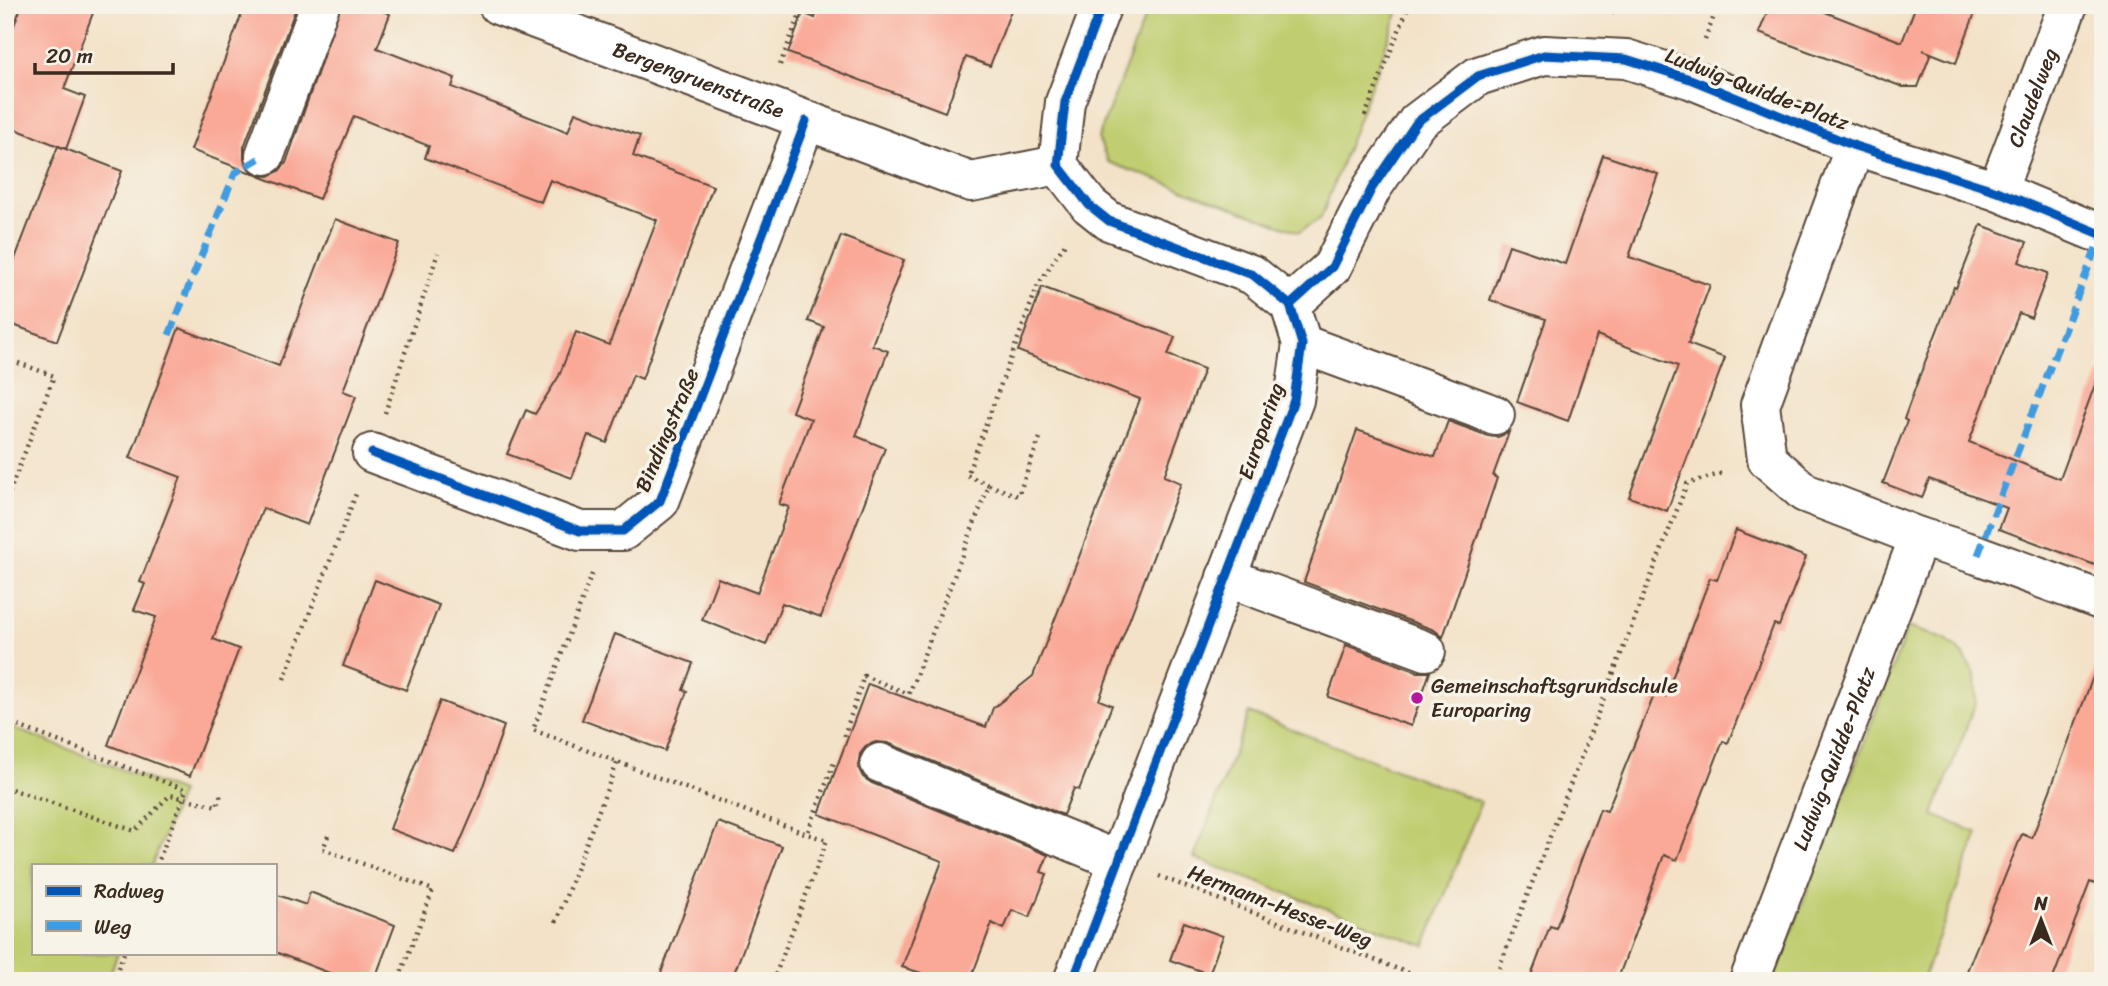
<svg xmlns="http://www.w3.org/2000/svg" width="2108" height="986" font-family="Sriracha,sans-serif">
  <rect width="100%" height="100%" fill="#f7f3e8"/>
  <filter id="ink" filterUnits="userSpaceOnUse"><feTurbulence type="fractalNoise" baseFrequency=".0143" numOctaves="2"/><feDisplacementMap in="SourceGraphic" scale="14" xChannelSelector="R" yChannelSelector="G"/><feConvolveMatrix kernelMatrix="1 2 1 2 8 2 1 2 1" color-interpolation-filters="sRGB"/></filter>
  <filter id="wash" filterUnits="userSpaceOnUse"><feTurbulence type="fractalNoise" baseFrequency=".00686" numOctaves="4" result="noise"/><feDisplacementMap in="SourceGraphic" scale="28" xChannelSelector="R" yChannelSelector="G"/><feGaussianBlur stdDeviation="1.57" result="paint"/><feColorMatrix in="noise" values="0 0 0 0 0 0 0 0 0 0 0 0 0 0 0 0 0 1.4 0 .05"/><feComposite in="paint" operator="in"/></filter>
  <g filter="url(#wash)">
    <rect width="100%" height="100%" fill="#f3e2c8"/>
    <g fill="#c0cd6f" stroke="#7e7c46" stroke-width="2">
      <polygon points="1150,5 1401,5 1321,218 1299,232 1108,162 1098,138"/>
      <polygon points="1908,627 1946,640 1963,654 1975,675 1976,702 1933,815 1978,833 1922,981 1773,981"/>
      <polygon points="1249,713 1481,802 1425,946 1194,858"/>
      <polygon points="5,725 181,792 152,865 33,865 33,953 118,953 107,981 5,981"/>
    </g>
    <g id="blocks">
      <g fill="#faa997">
        <polygon points="22,5 96,5 64,89 85,97 66,149 5,125 5,48"/>
        <polygon points="245,5 297,5 244,147 244,159 249,169 257,175 269,176 279,171 286,163 341,5 366,5 390,14 377,48 455,78 452,87 568,132 575,112 640,136 633,156 713,186 642,379 633,375 607,443 588,435 572,478 507,454 526,410 535,414 559,376 576,332 609,345 657,220 550,180 541,202 425,158 429,146 354,116 319,199 191,150"/>
        <polygon points="818,5 1013,5 990,66 966,57 945,112 788,53 803,13 815,18"/>
        <polygon points="1770,5 1807,5 1902,42 1916,5 1978,5 1956,63 1923,50 1931,53 1918,87 1903,87 1759,33"/>
        <polygon points="58,146 122,171 57,341 5,322 5,285"/>
        <polygon points="1603,155 1658,174 1629,257 1710,285 1688,344 1725,358 1667,511 1629,497 1678,366 1597,335 1568,421 1517,402 1546,319 1490,300 1509,245 1565,264"/>
        <polygon points="335,219 399,243 343,391 356,396 307,525 263,508 213,639 239,649 190,776 108,745 156,617 134,610 145,584 140,582 181,477 130,458 179,328 279,366"/>
        <polygon points="1981,225 2027,242 2019,262 2048,273 2031,318 2019,313 1969,442 2060,479 2099,374 2103,375 2103,568 1999,529 2007,508 1929,479 1922,498 1883,483 1907,421 1904,419 1920,375 1954,287 1956,288"/>
        <polygon points="841,236 904,260 872,345 888,351 856,436 885,448 821,617 782,603 766,645 702,620 718,578 757,593 789,507 779,504 811,419 792,412 824,327 808,321"/>
        <polygon points="1042,287 1175,337 1168,355 1204,369 1164,476 1181,483 1099,700 1112,705 1079,790 1074,788 1063,815 888,743 876,742 867,745 860,754 858,767 863,777 872,783 1048,855 1041,872 1047,874 1030,917 1012,910 1004,929 992,923 970,981 918,981 921,973 902,967 942,861 819,814 868,684 986,727 993,708 1033,676 1140,399 1018,351"/>
        <polygon points="1448,421 1488,436 1498,437 1509,432 1493,476 1497,478 1443,637 1434,630 1304,582 1357,430 1435,457"/>
        <polygon points="1736,530 1806,557 1779,626 1774,624 1728,743 1723,741 1677,860 1664,855 1617,981 1529,981 1550,926 1556,928 1600,809 1607,811 1655,693 1665,697 1710,578 1717,580"/>
        <polygon points="375,580 439,605 406,690 343,666"/>
        <polygon points="615,634 693,663 683,690 687,691 665,751 582,720"/>
        <polygon points="1346,645 1418,672 1430,672 1411,726 1328,697"/>
        <polygon points="2099,661 2103,662 2103,887 2090,882 2052,981 1963,981 2022,834 2032,838"/>
        <polygon points="440,701 504,726 477,803 455,854 390,829"/>
        <polygon points="718,822 782,846 766,889 731,981 658,981"/>
        <polygon points="310,892 395,925 374,981 350,981 275,952 275,894 306,905"/>
        <polygon points="1184,922 1223,936 1209,974 1170,960"/>
      </g>
    </g>
  </g>
  <g filter="url(#ink)">
    <use href="#blocks" fill-opacity="0" stroke="#574638" stroke-width="2"/>
    <g fill="none" stroke-linecap="round" stroke-linejoin="round">
      <defs>
        <g id="minor">
          <path id="s1" d="M498,5L971,182L1058,165"/>
          <polyline points="1855,146 1760,405 1767,459 1805,493 1919,537 1978,555 2103,601"/>
          <polyline points="265,155 320,5"/>
          <path id="s2" d="M1997,191L2068,5"/>
          <polyline points="1290,305 1332,267 1372,188 1417,122 1478,76 1544,55 1626,59 1690,79 1855,146 1997,191 2103,235"/>
          <polyline points="1302,344 1495,415"/>
          <polyline points="372,453 580,531 623,531 660,501 806,121"/>
          <polyline points="1226,577 1426,651"/>
          <polyline points="880,763 1119,861"/>
          <polyline points="1073,981 1294,400 1302,344 1290,305 1253,275 1109,221 1089,205 1058,165 1065,102 1102,5"/>
          <path id="s3" d="M1749,981L1919,537"/>
        </g>
      </defs>
      <use href="#minor" stroke="#574638" stroke-width="42"/>
      <g stroke="#574638" stroke-width="4.5" stroke-dasharray="2 5" stroke-linecap="butt">
        <polyline points="1593,5 1614,13"/>
        <polyline points="1705,40 1718,5"/>
        <polyline points="780,65 803,6 809,8 810,5"/>
        <polyline points="1365,116 1409,5"/>
        <polyline points="5,358 54,376 5,504"/>
        <polyline points="385,413 438,253"/>
        <polyline points="989,485 1018,496 1041,435"/>
        <polyline points="592,574 533,730 807,834"/>
        <polyline points="284,679 356,494"/>
        <polyline points="5,721 186,790 157,865"/>
        <polyline points="844,736 864,676 909,694 989,485 967,475 1038,285 1066,242"/>
        <polyline points="5,787 135,831 170,795 217,806 221,794"/>
        <polyline points="328,836 323,849 433,890 398,981"/>
        <polyline points="1159,876 1429,981"/>
        <polyline points="556,922 617,763"/>
        <polyline points="113,981 124,953"/>
        <polyline points="773,981 827,840 807,834 835,760"/>
        <polyline points="1494,981 1687,484 1726,472"/>
      </g>
      <use href="#minor" stroke="#fff" stroke-width="38"/>
      <g stroke="#3f9ce0" stroke-width="7" stroke-dasharray="14 7" stroke-linecap="butt">
        <polyline points="169,335 235,173 265,155"/>
        <polyline points="1978,555 2101,235"/>
      </g>
      <defs>
        <g id="cycleway">
          <polyline points="1290,305 1332,267 1372,188 1417,122 1478,76 1544,55 1626,59 1690,79 1855,146 1997,191 2103,235"/>
          <polyline points="372,453 580,531 623,531 660,501 806,121"/>
          <polyline points="1073,981 1294,400 1302,344 1290,305 1253,275 1109,221 1089,205 1058,165 1065,102 1102,5"/>
        </g>
      </defs>
      <use href="#cycleway" stroke="#f7f3e8" stroke-width="13"/>
      <use href="#cycleway" stroke="#0057b8" stroke-width="9"/>
    </g>
  </g>
  <circle fill="#b5179e" stroke="#f7f3e8" stroke-width="2.5" cx="1417" cy="698" r="7"/>
  <g text-anchor="middle" stroke-width="7" stroke-linejoin="round" paint-order="stroke">
    <g font-size="21" fill="#3b2a1e" stroke="#f7f3e8">
      <text dy="7" stroke="none"><textPath href="#s1" startOffset="214">Bergengruenstraße</textPath></text>
      <text transform="translate(1757 89) rotate(21)" y="7">Ludwig-Quidde-Platz</text>
      <text dy="7" stroke="none"><textPath href="#s2" startOffset="100">Claudelweg</textPath></text>
      <text transform="translate(667 430) rotate(-67)" y="7">Bindingstraße</text>
      <text transform="translate(1261 431) rotate(-71)" y="7">Europaring</text>
      <text dy="7" stroke="none"><textPath href="#s3" startOffset="238">Ludwig-Quidde-Platz</textPath></text>
      <text transform="translate(1280 906) rotate(21)" y="7">Hermann-Hesse-Weg</text>
    </g>
    <g font-size="21" fill="#3b2a1e" stroke="#f7f3e8" text-anchor="start">
      <text x="1431" y="693">Gemeinschaftsgrundschule<tspan x="1431" dy="24">Europaring</tspan></text>
    </g>
  </g>
  <rect width="2108" height="986" fill="none" stroke="#f7f3e8" stroke-width="28"/>
  <rect x="32" y="864" width="245" height="91" fill="#f7f3e8" stroke="#aca397" stroke-width="2"/>
  <rect x="46" y="886" width="35" height="10" fill="#0057b8" stroke="#aca397" stroke-width="2"/>
  <text x="94" y="898" font-size="21" fill="#3b2a1e">Radweg</text>
  <rect x="46" y="921" width="35" height="10" fill="#3f9ce0" stroke="#aca397" stroke-width="2"/>
  <text x="94" y="934" font-size="21" fill="#3b2a1e">Weg</text>
  <g transform="translate(2041 920)" stroke="#f7f3e8" stroke-width="5" paint-order="stroke">
  <path d="M0-5L12 26L0 18L-12 26Z" fill="#3b2a1e"/>
  <text y="-10" font-size="19" font-weight="bold" text-anchor="middle" fill="#3b2a1e">N</text>
  </g>
  <path d="M35 63v10h138v-10" fill="none" stroke="#3b2a1e" stroke-width="3.5"/>
  <text x="46" y="63" font-size="21" fill="#3b2a1e" stroke="#f7f3e8" stroke-width="5" paint-order="stroke">20 m</text>
</svg>
